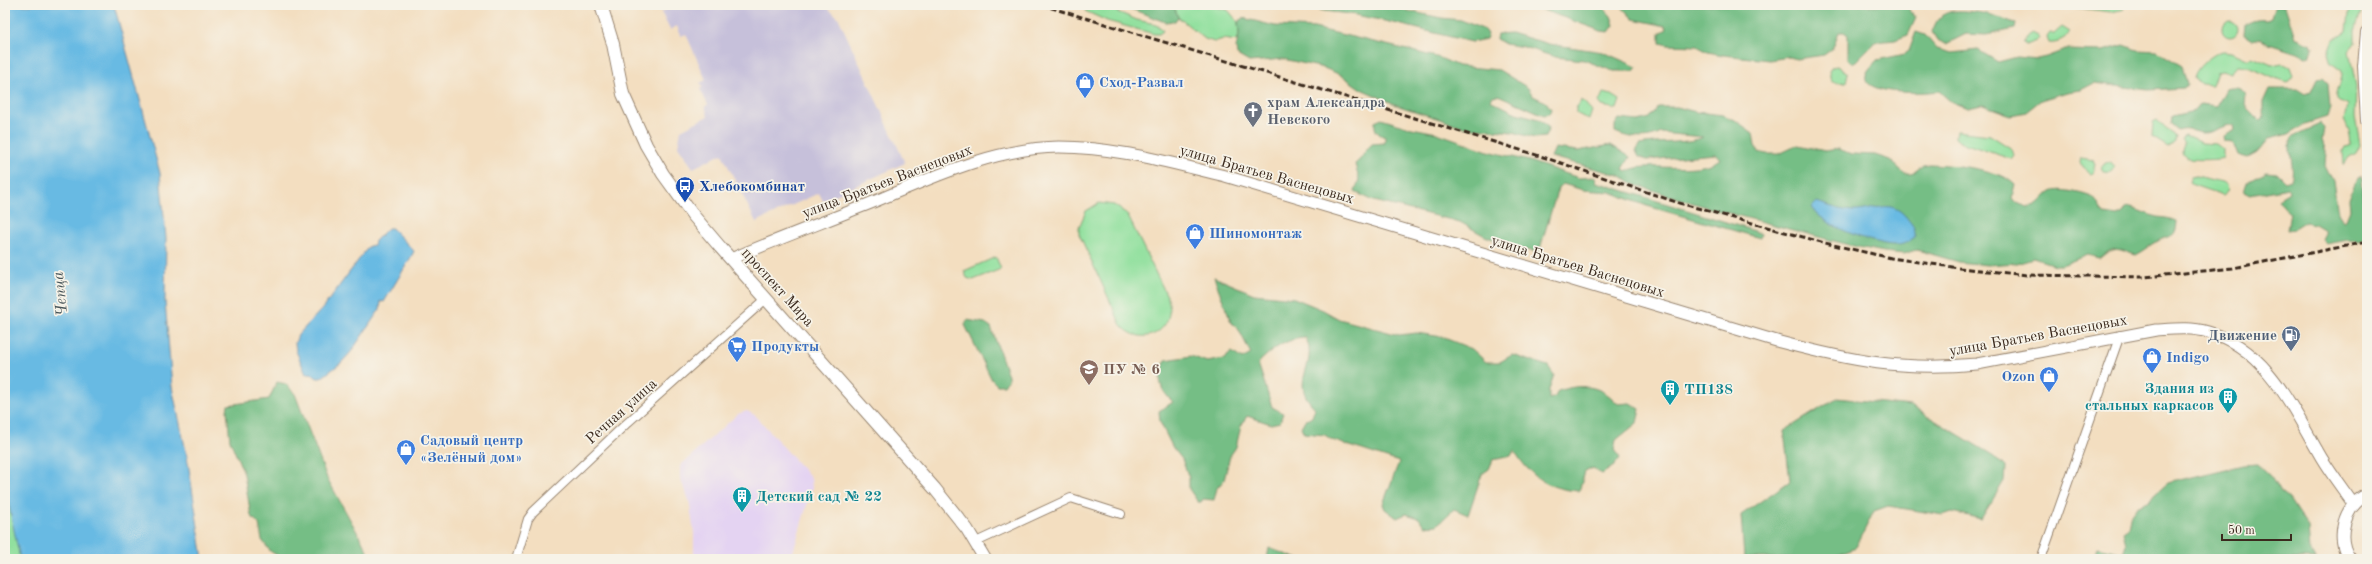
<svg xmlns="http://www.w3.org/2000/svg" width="2372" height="564" font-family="'Old Standard TT',serif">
  <rect width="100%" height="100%" fill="#f7f3e8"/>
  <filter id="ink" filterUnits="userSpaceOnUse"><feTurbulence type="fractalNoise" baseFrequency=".025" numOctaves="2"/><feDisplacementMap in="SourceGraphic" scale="8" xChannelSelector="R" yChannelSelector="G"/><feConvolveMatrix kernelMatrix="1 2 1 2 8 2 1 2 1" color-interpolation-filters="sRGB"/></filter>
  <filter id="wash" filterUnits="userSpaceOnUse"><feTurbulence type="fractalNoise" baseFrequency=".012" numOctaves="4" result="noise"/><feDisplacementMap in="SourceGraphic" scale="16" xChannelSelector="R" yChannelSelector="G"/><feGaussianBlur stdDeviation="0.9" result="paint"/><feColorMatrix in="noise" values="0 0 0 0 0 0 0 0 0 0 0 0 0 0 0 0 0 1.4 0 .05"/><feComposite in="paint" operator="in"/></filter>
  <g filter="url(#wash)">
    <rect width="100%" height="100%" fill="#f3dec0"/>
    <polygon fill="#e4d3f2" points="747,411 756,416 811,478 812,488 791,559 694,559 694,533 689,500 680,478 680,466 738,414"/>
    <polygon fill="#c6c0da" points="677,5 824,5 838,17 905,163 823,201 819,193 756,222 722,154 693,168 678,146 681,130 708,116 705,106 708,105 700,89 703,87 700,83 706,80 686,34 681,36 677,26 670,30 661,12"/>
    <g fill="#91e09e" stroke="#66855e">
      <polygon points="1086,5 1101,5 1137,20 1151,23 1160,27 1163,31 1159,34 1154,34 1107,21 1085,11"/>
      <polygon points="1166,5 1209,5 1228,10 1238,22 1239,35 1237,41 1223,39 1214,42 1205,39 1178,17 1175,9"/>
      <polygon points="2055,5 2122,5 2125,9 2111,12"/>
      <path d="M2350,5H2363L2355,31V44L2349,51L2356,86L2355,117L2360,145L2356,153L2348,158L2344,166L2343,151L2345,147L2350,146C2352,136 2348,129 2344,120L2347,106C2345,104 2340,103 2338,101C2333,94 2344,79 2342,71L2331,63L2328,53L2333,40L2347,31Z"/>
      <circle cx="2230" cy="29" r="8"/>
      <path d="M2062,27L2070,32C2066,39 2056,43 2049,42L2047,37L2050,33H2055Z"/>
      <polygon points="2032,33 2040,37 2037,41 2026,45 2023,43"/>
      <path d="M2223,51L2232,52L2249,60L2252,57L2272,65L2282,63L2290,67L2293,76L2287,83C2270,79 2255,66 2236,66L2230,73L2221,70L2216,71L2211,85L2202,84L2194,78C2195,68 2213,53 2223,51Z"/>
      <polygon points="1837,66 1848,73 1846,82 1835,83 1831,81 1829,71 1832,67"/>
      <polygon points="1603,93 1612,95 1620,100 1617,109 1602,106 1599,102"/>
      <polygon points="1582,100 1592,111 1589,120 1576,113 1576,108"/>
      <path d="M2157,120C2164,123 2165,131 2176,137L2175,141L2168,147L2152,137L2153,122Z"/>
      <polygon points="1956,131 1990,135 2012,149 2014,155 2011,159 1960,142 1955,138"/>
      <path d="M2185,136L2202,143L2216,144L2223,149V158C2219,160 2194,160 2191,159C2187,157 2185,155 2183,152L2184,143L2181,139Z"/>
      <polygon points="2081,158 2094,160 2096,164 2093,173 2090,174 2080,163"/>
      <circle cx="2108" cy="168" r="5.5"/>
      <polygon points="2196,176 2223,182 2227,185 2228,190 2222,195 2193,185 2189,182 2191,177"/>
      <path d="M1099,203L1114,205L1127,214L1168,298C1177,330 1143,350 1121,325L1079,234V227L1086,211Z"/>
      <polygon points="996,257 1001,269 973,280 967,278 964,271"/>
      <polygon points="5,448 25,559 5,559"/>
    </g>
    <g fill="#74be85" stroke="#587452">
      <polygon points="1121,5 1166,5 1175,9 1178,17 1175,21 1165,22"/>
      <path d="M1304,5H1381L1441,18L1461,20L1485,30L1488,34L1486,39L1472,42C1433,33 1394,22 1355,15C1340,12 1316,12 1304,5Z"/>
      <polygon points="1529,5 1601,5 1611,16 1614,25 1609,32 1601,31"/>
      <polygon points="1620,5 1906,5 1916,18 1908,35 1895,40 1875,42 1853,64 1848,60 1848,35 1844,32 1839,32 1832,49 1824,55 1796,59 1790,57 1769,60 1723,55 1708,52 1697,46 1668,45 1660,43 1660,33 1667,29 1666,26 1633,19"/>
      <path d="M2275,5L2285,6L2295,37L2312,44L2314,48L2310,57L2306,58L2297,53L2269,44L2261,38L2252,40L2244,35L2245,25C2252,20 2259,19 2267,20L2271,18Z"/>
      <path d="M1955,11C1974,10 1998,15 2016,24L2015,29L1986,35L1966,34L1946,44L1937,40L1932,32C1937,19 1940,13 1955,11Z"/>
      <polygon points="1243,18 1275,26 1314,28 1408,50 1440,58 1458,66 1499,70 1528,88 1533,96 1546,102 1551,109 1549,114 1544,115 1498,95 1493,96 1490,100 1516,113 1539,119 1549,128 1545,137 1535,138 1513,132 1464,127 1399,106 1361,89 1341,75 1324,68 1283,59 1249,62 1237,55 1236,48 1239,35 1238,22"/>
      <path d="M1916,32L1925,35L1937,49L1952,53L1978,50L1998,62L2017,57L2037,59L2046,57L2065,50L2103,51L2124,45L2138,50L2157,51L2182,66L2187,84L2184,88L2148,90L2094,83L2081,90L2067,92L2041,100L2026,112L2011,115L1983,105L1968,108L1959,105L1950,101L1939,91C1927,93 1861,96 1866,75C1867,70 1874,64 1877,60L1905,54L1909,51Z"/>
      <polygon points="1511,33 1549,44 1603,52 1637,67 1634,71 1613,71 1584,60 1555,57 1524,47 1505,44 1496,39 1497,34"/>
      <path d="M2322,78L2328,84L2330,107L2327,117L2305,124L2289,134L2269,139L2257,153L2248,158L2238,155L2233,142L2224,141L2223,136L2235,130L2234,125C2223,124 2214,133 2203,133C2194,133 2189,127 2178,131L2171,125L2172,116L2194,111L2200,104L2217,106L2226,89C2235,87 2241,87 2246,95L2245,104L2247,108L2259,120L2263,117V102L2269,89H2298L2306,94L2311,92L2317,79Z"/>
      <path d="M1658,107H1677L1696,112L1723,115L1735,120L1753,133L1755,146L1759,152L1766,154H1779L1798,145L1825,151L1839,149L1851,154L1875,155L1890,160L1905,174H1912L1923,165L1930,164C1953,165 1999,168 2015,185L2012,198L2016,203L2028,207C2041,206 2042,198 2051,192C2058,187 2086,194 2094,198L2104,214L2117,216L2123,213L2127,207C2138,209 2147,215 2158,217C2165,218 2170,218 2177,221C2176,240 2170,234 2158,241C2151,245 2144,251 2136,255C2118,250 2116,244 2100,258L2087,255L2062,265H2055L2033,258L2016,263L1987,265L1959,262L1917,250L1904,254L1884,252L1849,245L1706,207L1636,185L1619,175L1551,157L1555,148L1578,151L1611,145L1630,157L1623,169L1626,172C1645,159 1695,177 1720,159L1716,154L1646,160L1639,157L1636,151L1640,145C1657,141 1691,144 1703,137L1661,133C1646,141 1629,138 1615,132V125L1619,119L1638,121L1650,118Z"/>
      <path d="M1381,119L1407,127L1437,133L1488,151L1529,161L1579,178L1595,177L1596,182L1755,231L1761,234L1760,238L1647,206L1610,192L1583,190L1563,184L1558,188L1539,252L1519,249L1485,236L1460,222L1374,201L1355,192L1359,179L1355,164C1363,158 1365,150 1372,144L1385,143V137C1377,134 1374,130 1375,122Z"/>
      <path d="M2320,124L2324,128L2322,140L2326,152L2325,165L2333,181L2338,213L2343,221L2346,220L2350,210L2349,199L2357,178L2360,176L2362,178L2367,236L2360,242L2347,240L2326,244L2322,240L2325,234V230L2315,224L2305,222L2294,229L2287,230L2290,213L2278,199L2289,192L2288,188L2250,195L2244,192L2247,182L2266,172L2276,173L2285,182L2291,180C2296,167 2286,150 2292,137Z"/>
      <path d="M1214,277L1254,294L1294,298L1323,310L1339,319L1399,335L1417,333L1442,337L1472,349L1486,362H1500L1512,355L1548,366L1554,375L1549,389V399L1555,397L1558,391C1582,383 1601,385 1618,404L1630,403L1640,409L1637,423L1616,440L1614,450L1620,458L1614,466L1602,474L1593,468L1585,472L1579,491C1546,489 1530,476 1514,450L1511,456L1493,460L1489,469L1482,474L1468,515L1454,509L1437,525L1424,526L1419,518L1406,514L1397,518L1385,509L1383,504L1399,462L1332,440L1325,435L1304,433L1301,427L1305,420L1312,417L1315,408C1287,381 1319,367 1306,338C1286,338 1272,350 1258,363L1272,407L1283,413L1280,422L1271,424L1247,416L1241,426L1236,447L1230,456L1224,480L1217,488L1214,500L1203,499L1201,502H1198L1189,489V478L1182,459L1173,448L1160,422L1159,411L1173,402C1158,388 1157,378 1166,360L1191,356L1207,362L1224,359L1232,352L1242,359L1251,354L1239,330L1231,322Z"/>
      <polygon points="967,320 985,323 991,327 1008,376 1008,381 1004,385 997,385 992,380 965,325"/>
      <polygon points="277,382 286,384 295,394 327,478 372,559 283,559 270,551 262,540 259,524 251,516 244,474 230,440 227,411 228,405 269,399"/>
      <polygon points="1837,398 1911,406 1994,456 2005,467 2004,481 1981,519 1952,512 1943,515 1888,506 1874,511 1856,547 1826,559 1744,558 1741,515 1790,481 1784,431"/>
      <polygon points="2257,464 2271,477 2279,491 2289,499 2308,528 2310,550 2315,559 2102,559 2095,555 2097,547 2123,553 2126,544 2123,532 2129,528 2132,514 2137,507 2149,501 2154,494 2167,483 2243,465"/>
      <polygon points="1269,548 1298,559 1267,559"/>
    </g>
    <g fill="#68bae3" stroke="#527280">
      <polygon points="5,5 114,5 160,173 166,238 165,301 172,387 187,456 203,559 20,559 5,487"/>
      <path d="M1817,202C1829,206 1843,211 1856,211C1877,210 1891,198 1907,218C1912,225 1916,227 1915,237C1909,241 1905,245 1896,245C1877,246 1820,225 1812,207Z"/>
      <polygon points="388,228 392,228 414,251 411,257 384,302 381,301 380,309 351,352 341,363 321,378 317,378 311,373 306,374 296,351 295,343 298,335 322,309 369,246 374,245 375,241"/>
    </g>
  </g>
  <g filter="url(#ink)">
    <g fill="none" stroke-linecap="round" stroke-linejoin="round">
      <defs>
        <g id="minor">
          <polyline points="976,542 1071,498 1121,514"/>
          <polyline points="516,559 528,519 533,512 626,424 767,298"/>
          <polyline points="2041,559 2120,335"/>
        </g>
        <path id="secondary" d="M731,259C775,240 821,223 866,205C927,180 991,148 1059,147C1117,147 1170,163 1225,176L1780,342C1852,361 1902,371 1977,364L2156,330C2173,329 2191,327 2208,332C2267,348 2293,409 2321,457C2331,474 2343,489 2354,505"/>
        <g id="primary">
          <polyline points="601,5 613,44 623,94 646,145 663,174 692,214 720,247 935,489 967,529 985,559"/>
          <polyline points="2367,32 2364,66 2367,121"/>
          <path d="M2350,559C2335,539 2344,505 2367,495"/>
        </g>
      </defs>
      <use href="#minor" stroke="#97846f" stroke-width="10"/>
      <use href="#secondary" stroke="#97846f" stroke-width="13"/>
      <use href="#primary" stroke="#97846f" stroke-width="14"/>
      <use href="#minor" stroke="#fff" stroke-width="8"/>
      <use href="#secondary" stroke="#fff" stroke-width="11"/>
      <use href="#primary" stroke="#fff" stroke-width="12"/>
      <polyline stroke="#3b2a1e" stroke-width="3" stroke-dasharray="6 3" stroke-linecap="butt" points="1042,5 1540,156 1679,203 1825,243 1891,258 1959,268 2027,275 2145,277 2233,268 2367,242"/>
    </g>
  </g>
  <defs>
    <symbol id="shop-pin" viewBox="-11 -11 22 30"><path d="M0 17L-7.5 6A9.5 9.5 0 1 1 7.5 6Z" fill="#3f7fe0" stroke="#f7f3e8"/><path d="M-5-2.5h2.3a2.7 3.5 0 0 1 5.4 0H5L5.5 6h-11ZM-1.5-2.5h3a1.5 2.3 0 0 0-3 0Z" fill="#fff"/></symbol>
    <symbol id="church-pin" viewBox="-11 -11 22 30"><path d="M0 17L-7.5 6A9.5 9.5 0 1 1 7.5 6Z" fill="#6b7280" stroke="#f7f3e8"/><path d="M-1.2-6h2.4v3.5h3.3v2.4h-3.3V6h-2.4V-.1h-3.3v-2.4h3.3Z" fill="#fff"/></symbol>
    <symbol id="bus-pin" viewBox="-11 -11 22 30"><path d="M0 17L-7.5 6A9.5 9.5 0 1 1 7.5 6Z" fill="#1a4fb4" stroke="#f7f3e8"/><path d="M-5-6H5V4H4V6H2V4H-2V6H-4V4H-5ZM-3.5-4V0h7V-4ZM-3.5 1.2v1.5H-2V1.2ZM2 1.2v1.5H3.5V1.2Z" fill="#fff"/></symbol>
    <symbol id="fuel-pin" viewBox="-11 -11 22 30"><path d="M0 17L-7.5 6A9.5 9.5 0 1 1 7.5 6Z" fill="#5c6f8a" stroke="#f7f3e8"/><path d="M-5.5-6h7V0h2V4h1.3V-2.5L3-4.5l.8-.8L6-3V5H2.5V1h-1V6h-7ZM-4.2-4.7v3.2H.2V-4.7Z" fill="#fff"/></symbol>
    <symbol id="supermarket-pin" viewBox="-11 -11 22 30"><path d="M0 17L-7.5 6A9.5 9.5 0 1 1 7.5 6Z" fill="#3f7fe0" stroke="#f7f3e8"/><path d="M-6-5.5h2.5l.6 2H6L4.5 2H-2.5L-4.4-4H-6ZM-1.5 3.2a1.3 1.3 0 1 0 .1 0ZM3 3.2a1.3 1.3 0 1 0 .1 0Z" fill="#fff"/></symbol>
    <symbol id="university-pin" viewBox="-11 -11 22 30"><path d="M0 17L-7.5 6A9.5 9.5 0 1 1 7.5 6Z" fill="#8d6e63" stroke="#f7f3e8"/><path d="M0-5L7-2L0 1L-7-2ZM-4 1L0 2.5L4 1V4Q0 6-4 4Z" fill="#fff"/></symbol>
    <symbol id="building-pin" viewBox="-11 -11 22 30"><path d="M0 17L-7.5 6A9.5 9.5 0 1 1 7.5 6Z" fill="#0f9aa8" stroke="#f7f3e8"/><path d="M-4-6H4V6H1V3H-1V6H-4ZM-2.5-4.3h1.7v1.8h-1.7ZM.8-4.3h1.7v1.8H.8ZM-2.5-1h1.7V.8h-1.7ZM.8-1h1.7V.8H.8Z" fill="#fff"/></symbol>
  </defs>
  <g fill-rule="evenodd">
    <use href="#shop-pin" x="1074" y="71" width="22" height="30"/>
    <use href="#church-pin" x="1242" y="100" width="22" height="30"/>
    <use href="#bus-pin" x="674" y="175" width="22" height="30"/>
    <use href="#shop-pin" x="1184" y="222" width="22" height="30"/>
    <use href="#fuel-pin" x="2280" y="324" width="22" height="30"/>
    <use href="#supermarket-pin" x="726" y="335" width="22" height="30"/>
    <use href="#shop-pin" x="2141" y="346" width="22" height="30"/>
    <use href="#university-pin" x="1078" y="358" width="22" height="30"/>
    <use href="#shop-pin" x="2038" y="365" width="22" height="30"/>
    <use href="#building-pin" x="1659" y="378" width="22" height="30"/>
    <use href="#building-pin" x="2217" y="386" width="22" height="30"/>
    <use href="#shop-pin" x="395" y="438" width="22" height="30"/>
    <use href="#building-pin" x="731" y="485" width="22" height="30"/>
  </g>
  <g text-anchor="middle" stroke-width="3.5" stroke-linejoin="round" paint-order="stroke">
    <g font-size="15" font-weight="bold" fill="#366cbe" stroke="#f7f3e8" text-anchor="start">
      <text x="1099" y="87">Сход-Развал</text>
      <text x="1209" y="238">Шиномонтаж</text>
      <text x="751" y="351">Продукты</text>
      <text x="2166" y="362">Indigo</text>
      <text x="2035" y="381" text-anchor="end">Ozon</text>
      <text x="420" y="445">Садовый центр<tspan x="420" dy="17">«Зелёный дом»</tspan></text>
    </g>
    <g font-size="15" font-weight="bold" fill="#5b616d" stroke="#f7f3e8" text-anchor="start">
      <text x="1267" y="107">храм Александра<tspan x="1267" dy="17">Невского</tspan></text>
    </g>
    <g font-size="15" fill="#3b2a1e" stroke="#f7f3e8">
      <text transform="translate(1267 174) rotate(16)" y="5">улица Братьев Васнецовых</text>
      <text transform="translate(887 181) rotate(-21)" y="5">улица Братьев Васнецовых</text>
      <text transform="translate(1578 266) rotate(17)" y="5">улица Братьев Васнецовых</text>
      <text transform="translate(778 287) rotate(48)" y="5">проспект Мира</text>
      <text transform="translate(2038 335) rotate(-10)" y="5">улица Братьев Васнецовых</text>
      <text transform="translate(621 411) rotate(-42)" y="5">Речная улица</text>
    </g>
    <g font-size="15" font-weight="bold" fill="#164399" stroke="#f7f3e8" text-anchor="start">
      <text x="699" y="191">Хлебокомбинат</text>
    </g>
    <g font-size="15" font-weight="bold" fill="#4e5e75" stroke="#f7f3e8" text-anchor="end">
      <text x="2277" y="340">Движение</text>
    </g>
    <g font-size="15" font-weight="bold" fill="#785e54" stroke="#f7f3e8" text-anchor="start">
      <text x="1103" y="374">ПУ № 6</text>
    </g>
    <g font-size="15" font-weight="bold" fill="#0d838f" stroke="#f7f3e8" text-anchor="start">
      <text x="2214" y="393" text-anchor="end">Здания из<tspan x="2214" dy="17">стальных каркасов</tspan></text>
      <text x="1684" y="394">ТП138</text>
      <text x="756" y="501">Детский сад № 22</text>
    </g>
    <g font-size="16" font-style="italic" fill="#485559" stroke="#f7f3e8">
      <text transform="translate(59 294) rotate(-96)" y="6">Чепца</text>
    </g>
  </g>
  <rect width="2372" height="564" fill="none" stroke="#f7f3e8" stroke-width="20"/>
  <path d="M2222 534v6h69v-6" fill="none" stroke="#3b2a1e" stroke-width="2"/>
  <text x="2228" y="534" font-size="12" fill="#3b2a1e" stroke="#f7f3e8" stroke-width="3" paint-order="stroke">50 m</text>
</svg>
